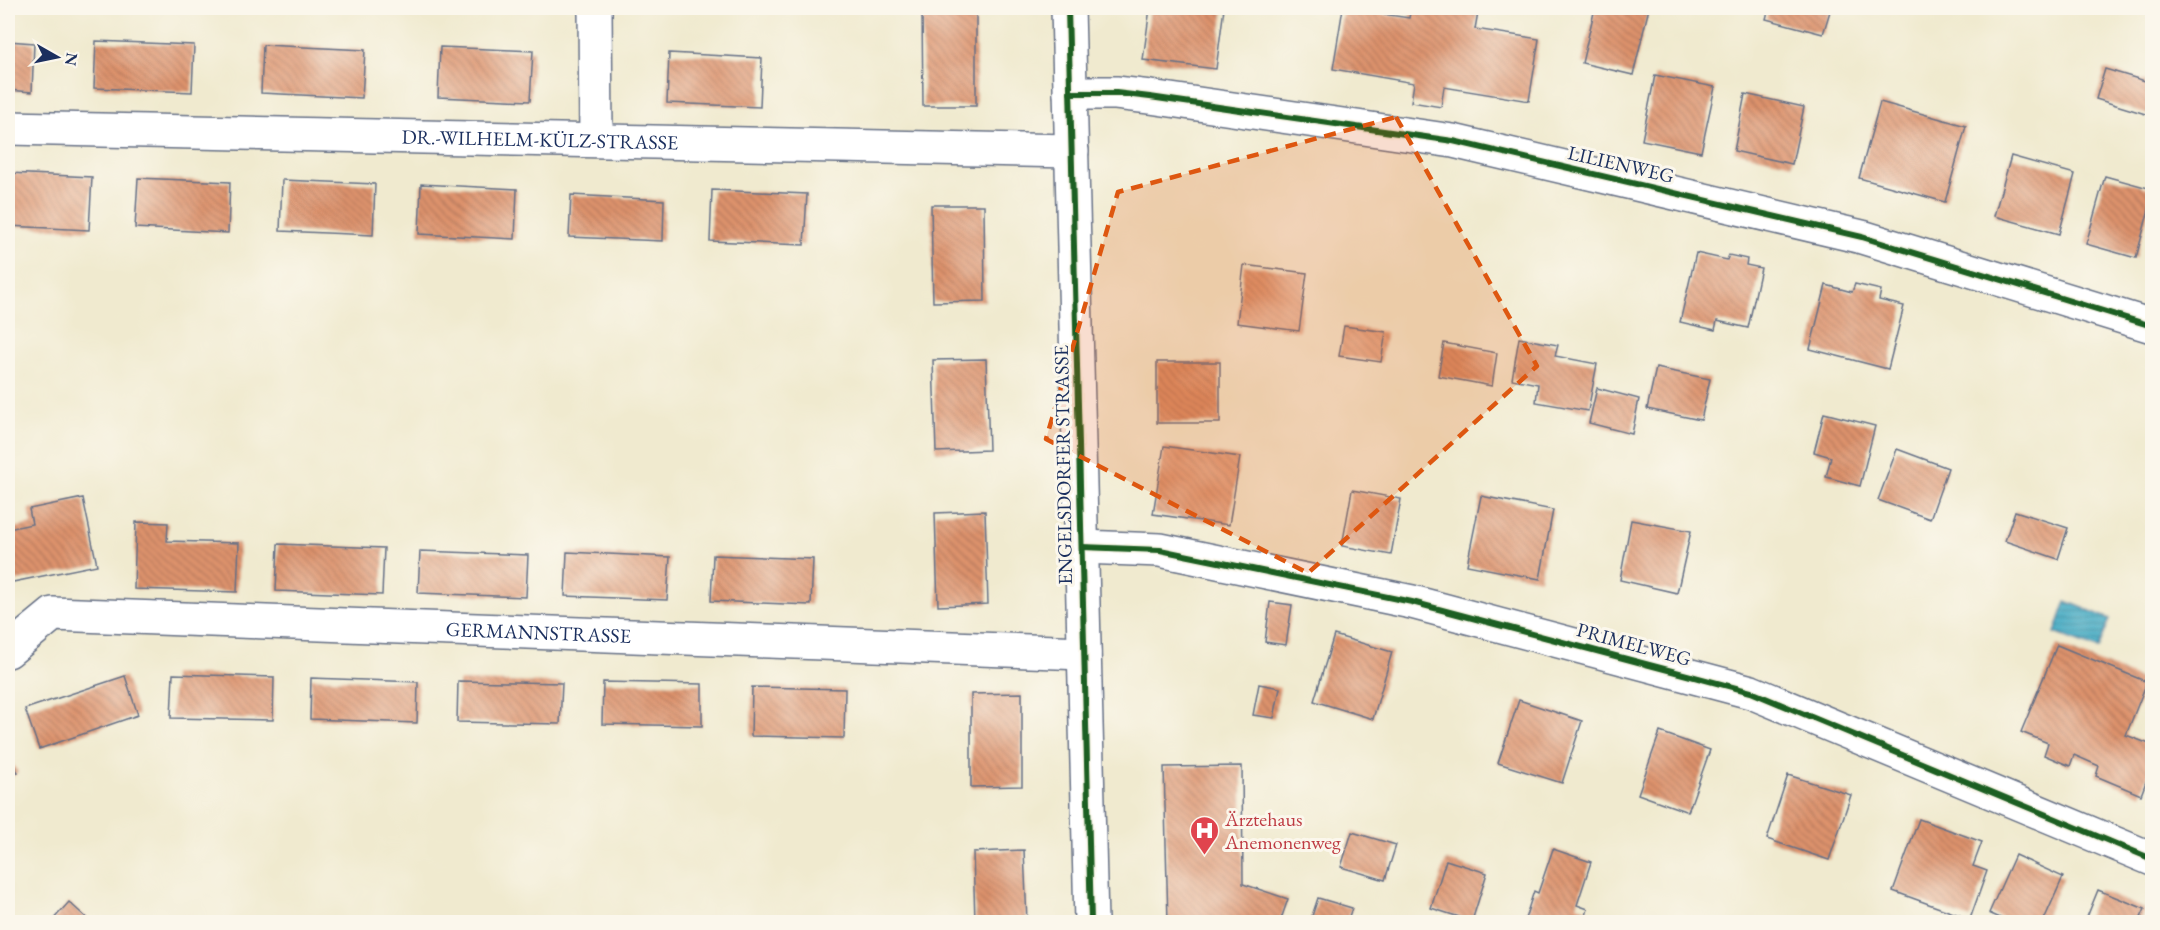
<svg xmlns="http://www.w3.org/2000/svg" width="2160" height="930" font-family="'EB Garamond',serif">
  <defs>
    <pattern id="water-rules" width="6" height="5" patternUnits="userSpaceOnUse" patternTransform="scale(1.5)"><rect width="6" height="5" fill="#44abc4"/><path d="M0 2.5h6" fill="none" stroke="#388ca2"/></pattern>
    <pattern id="building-back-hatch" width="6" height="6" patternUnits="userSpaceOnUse" patternTransform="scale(1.5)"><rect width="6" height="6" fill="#dd926c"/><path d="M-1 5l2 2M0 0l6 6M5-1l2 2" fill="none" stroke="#b2785c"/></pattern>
  </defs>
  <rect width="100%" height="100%" fill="#fbf7ec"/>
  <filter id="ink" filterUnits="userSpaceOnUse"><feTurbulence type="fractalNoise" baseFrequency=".0167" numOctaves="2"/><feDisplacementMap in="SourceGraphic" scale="12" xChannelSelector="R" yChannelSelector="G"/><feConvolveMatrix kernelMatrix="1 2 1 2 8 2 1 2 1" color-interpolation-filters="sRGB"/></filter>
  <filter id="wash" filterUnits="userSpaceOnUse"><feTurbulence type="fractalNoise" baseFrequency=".008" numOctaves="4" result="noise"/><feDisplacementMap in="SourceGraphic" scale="24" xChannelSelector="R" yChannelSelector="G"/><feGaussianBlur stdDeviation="1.35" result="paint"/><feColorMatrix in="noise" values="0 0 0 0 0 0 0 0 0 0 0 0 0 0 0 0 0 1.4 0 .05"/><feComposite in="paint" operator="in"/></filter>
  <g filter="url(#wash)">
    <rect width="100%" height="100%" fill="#f0eacf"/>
    <polygon fill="url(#water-rules)" stroke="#306d91" stroke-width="1.5" points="2066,601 2110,619 2098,649 2055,633"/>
    <g id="blocks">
      <g fill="url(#building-back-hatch)">
        <polygon points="1150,8 1224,8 1216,69 1143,60"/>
        <polygon points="1343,8 1409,18 1411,8 1447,8 1478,12 1475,29 1539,39 1529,101 1444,87 1441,107 1411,102 1414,83 1333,69"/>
        <polygon points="1595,8 1649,8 1633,75 1582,63"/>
        <polygon points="1769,8 1831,8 1823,34 1766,19"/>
        <polygon points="922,12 976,12 976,106 923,106"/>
        <polygon points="8,41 34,43 32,92 8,90"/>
        <polygon points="96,41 194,45 192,92 94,88"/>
        <polygon points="263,45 365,50 362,98 261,93"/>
        <polygon points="440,47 533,51 530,101 438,97"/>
        <polygon points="669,53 762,58 760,107 667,103"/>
        <polygon points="2105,69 2152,83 2152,116 2096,99"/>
        <polygon points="1655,75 1715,87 1701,152 1642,140"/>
        <polygon points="1745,94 1804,107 1792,164 1734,151"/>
        <polygon points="1880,102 1966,126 1945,202 1859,178"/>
        <polygon points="2011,156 2075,174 2059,234 1994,216"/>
        <polygon points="8,173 92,177 89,230 8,226"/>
        <polygon points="2105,176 2152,189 2152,198 2136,258 2086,244"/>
        <polygon points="138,178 230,182 228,233 135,228"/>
        <polygon points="282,180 375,184 373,235 280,231"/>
        <polygon points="421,184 517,189 515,239 419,234"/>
        <polygon points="712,190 807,194 804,245 710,241"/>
        <polygon points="571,195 664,200 663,241 569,237"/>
        <polygon points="931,205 984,205 985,301 933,302"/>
        <polygon points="1696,253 1727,260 1729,255 1747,259 1746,265 1761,268 1748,328 1717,321 1715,330 1680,322"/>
        <polygon points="1244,265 1307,273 1299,331 1237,323"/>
        <polygon points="1855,284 1881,290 1879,300 1904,306 1888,369 1810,349 1826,285 1852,292"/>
        <polygon points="1344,326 1386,332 1381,362 1339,356"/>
        <polygon points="1519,338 1558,345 1555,356 1597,364 1588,411 1536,402 1538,384 1512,379"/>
        <polygon points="1444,343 1497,353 1492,386 1438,376"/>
        <polygon points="986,359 989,450 936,452 933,360"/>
        <rect x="1157" y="362" width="63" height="61"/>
        <polygon points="1656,368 1710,379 1701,420 1647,409"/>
        <polygon points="1597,388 1639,399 1632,434 1589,423"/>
        <polygon points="1824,413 1875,426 1860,486 1826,477 1831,457 1814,452"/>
        <polygon points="1164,446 1240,457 1229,525 1153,514"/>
        <polygon points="1897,449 1948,468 1930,519 1878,500"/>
        <polygon points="1352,490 1401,499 1391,555 1342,546"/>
        <polygon points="1481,496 1553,510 1540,579 1467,565"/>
        <polygon points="83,498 97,565 8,583 8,529 32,524 29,509"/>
        <polygon points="985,511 988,604 938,606 935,513"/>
        <polygon points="2015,511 2068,528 2058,559 2005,541"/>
        <polygon points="1631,520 1691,531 1677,593 1620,580"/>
        <polygon points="136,522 168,523 167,541 239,543 237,592 134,589"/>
        <polygon points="278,544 384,548 382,595 276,591"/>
        <polygon points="420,551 528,555 526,597 418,593"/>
        <polygon points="567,552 670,557 667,600 565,596"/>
        <polygon points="713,555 813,559 811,605 711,601"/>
        <polygon points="1270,602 1292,605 1286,645 1265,642"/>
        <polygon points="1334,635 1392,652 1373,719 1314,701"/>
        <polygon points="2057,645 2147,682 2126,735 2152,745 2152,766 2141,795 2096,776 2099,766 2074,755 2070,766 2044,755 2048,743 2021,732"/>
        <polygon points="173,674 274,677 273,720 171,718"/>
        <polygon points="125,676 138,715 39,749 25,709"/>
        <polygon points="311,678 418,682 417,723 310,719"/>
        <polygon points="458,681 562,683 560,724 457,722"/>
        <polygon points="603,682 702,684 702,726 602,724"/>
        <polygon points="1259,684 1280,688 1274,718 1253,715"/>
        <polygon points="752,687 845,689 844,738 751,736"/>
        <polygon points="1022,693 1022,786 971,787 971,694"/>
        <polygon points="1519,700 1582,721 1562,783 1498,763"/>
        <polygon points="1660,732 1710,750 1688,812 1638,794"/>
        <polygon points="8,758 18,772 8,780"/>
        <polygon points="1242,766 1243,884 1288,899 1280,922 1168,922 1164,767"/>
        <polygon points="1788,775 1851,795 1829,860 1767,839"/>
        <polygon points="1919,819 1982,842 1973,866 1987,871 1970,919 1893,891"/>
        <polygon points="1352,832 1396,845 1385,880 1341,867"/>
        <polygon points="1553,849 1591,862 1577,905 1588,909 1584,922 1524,922 1534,891 1538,893"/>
        <polygon points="1024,850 1027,922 975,922 973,852"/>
        <polygon points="2015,855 2063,877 2043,922 2009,922 1989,913"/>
        <polygon points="1446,860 1487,873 1472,921 1431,908"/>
        <polygon points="2098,890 2145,909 2139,922 2085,922"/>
        <polygon points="1318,898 1352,908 1347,922 1310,922"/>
        <polygon points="69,902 91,922 51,922"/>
      </g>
    </g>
  </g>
  <g filter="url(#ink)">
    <use href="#blocks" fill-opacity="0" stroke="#667086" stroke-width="1.5"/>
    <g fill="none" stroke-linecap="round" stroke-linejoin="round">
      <defs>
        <g id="minor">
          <polyline points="595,8 596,140"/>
          <polyline points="1068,8 1091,922"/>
          <polyline points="1070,93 1116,93 1150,97 1453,141 1862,237 2152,326"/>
          <path id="s1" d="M8,128L1072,151"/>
          <polyline points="1082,547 1160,550 1412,602 1751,692 2152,859"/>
          <path id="s2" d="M8,651L53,614L1084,653"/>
        </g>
      </defs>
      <use href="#minor" stroke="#667086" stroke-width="36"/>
      <use href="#minor" stroke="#fff" stroke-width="33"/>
      <defs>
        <g id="cycleway">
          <polyline points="1068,8 1091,922"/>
          <polyline points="1070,93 1116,93 1150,97 1453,141 1862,237 2152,326"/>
          <polyline points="1082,547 1160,550 1412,602 1751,692 2152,859"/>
        </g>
      </defs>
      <use href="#cycleway" stroke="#fbf7ec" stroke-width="10"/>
      <use href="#cycleway" stroke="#1b5e20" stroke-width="6"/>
    </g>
  </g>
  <path fill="#de5710" fill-opacity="0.2" stroke="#de5710" stroke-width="4.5" stroke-dasharray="12 8" stroke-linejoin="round" d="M1396,117L1537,366L1308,573L1046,439L1118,192Z"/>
  <defs>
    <symbol id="hospital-pin" viewBox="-11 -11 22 30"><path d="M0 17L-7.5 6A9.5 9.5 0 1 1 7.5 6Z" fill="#e0444e" stroke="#fbf7ec"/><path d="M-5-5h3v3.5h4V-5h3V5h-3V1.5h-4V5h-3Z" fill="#fff"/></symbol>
  </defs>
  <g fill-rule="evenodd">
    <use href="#hospital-pin" x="1188" y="814" width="33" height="45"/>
  </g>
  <g text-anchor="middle" stroke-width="6" stroke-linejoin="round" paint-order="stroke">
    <g font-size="20" fill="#1b2f5e" stroke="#fbf7ec">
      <text dy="7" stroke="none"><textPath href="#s1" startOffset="532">DR.-WILHELM-KÜLZ-STRASSE</textPath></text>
      <text transform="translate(1621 164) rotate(13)" y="7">LILIENWEG</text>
      <text transform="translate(1063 465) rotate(-91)" y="7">ENGELSDORFER STRASSE</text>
      <text dy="7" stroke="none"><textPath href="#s2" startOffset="544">GERMANNSTRASSE</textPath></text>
      <text transform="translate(1634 644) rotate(15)" y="7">PRIMELWEG</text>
    </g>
    <g font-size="20" fill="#be3a42" stroke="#fbf7ec" text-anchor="start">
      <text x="1225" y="826">Ärztehaus<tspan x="1225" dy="23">Anemonenweg</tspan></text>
    </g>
  </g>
  <rect width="2160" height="930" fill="none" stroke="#fbf7ec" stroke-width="30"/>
  <g transform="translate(57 57) rotate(99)" stroke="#fbf7ec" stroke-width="4.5" paint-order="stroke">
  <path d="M0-4.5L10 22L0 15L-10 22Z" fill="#1b2f5e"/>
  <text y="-9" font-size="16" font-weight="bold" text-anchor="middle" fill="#1b2f5e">N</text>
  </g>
</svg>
